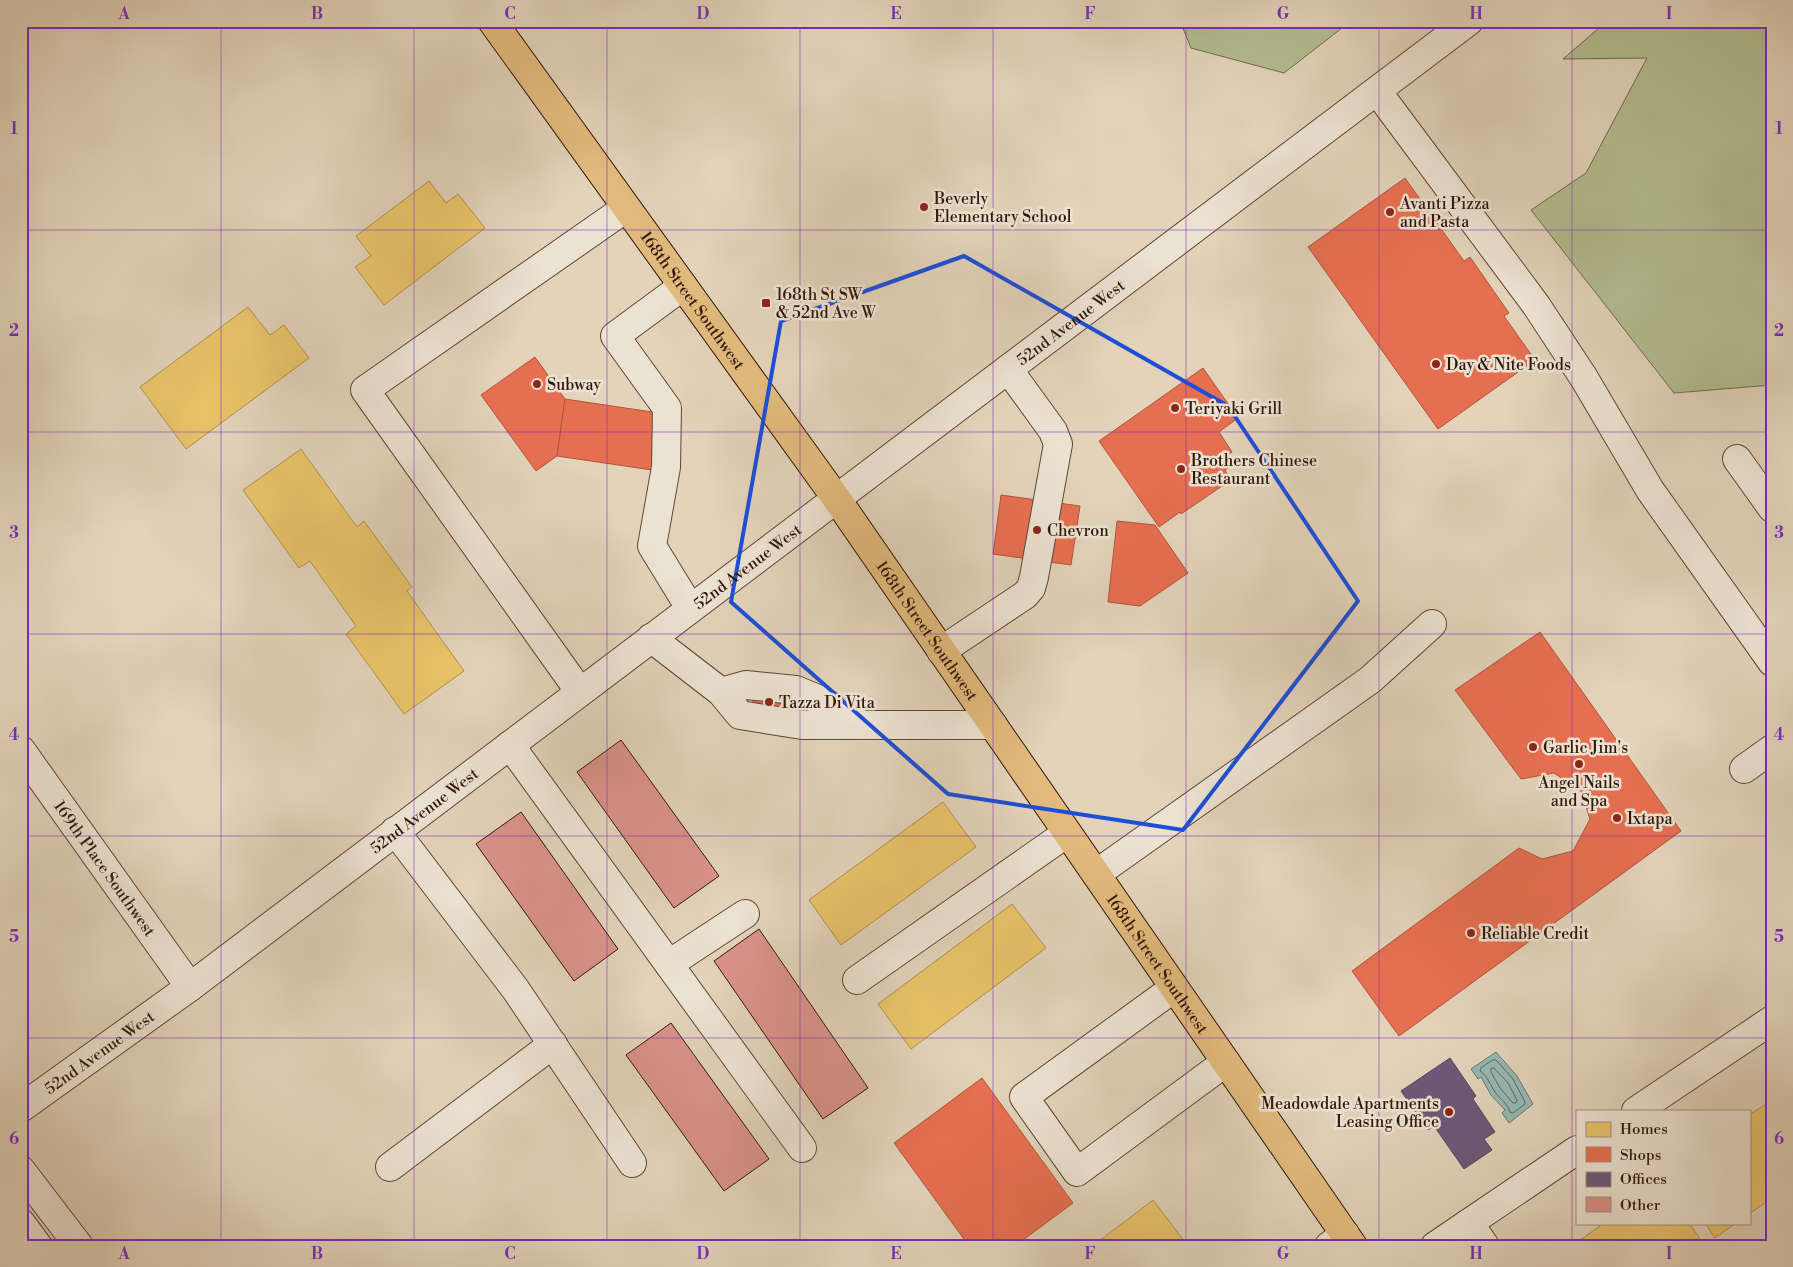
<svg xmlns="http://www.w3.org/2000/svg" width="1793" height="1267" font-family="'Libre Bodoni',serif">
  <rect width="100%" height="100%" fill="#e2d3ba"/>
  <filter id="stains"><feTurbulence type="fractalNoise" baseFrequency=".004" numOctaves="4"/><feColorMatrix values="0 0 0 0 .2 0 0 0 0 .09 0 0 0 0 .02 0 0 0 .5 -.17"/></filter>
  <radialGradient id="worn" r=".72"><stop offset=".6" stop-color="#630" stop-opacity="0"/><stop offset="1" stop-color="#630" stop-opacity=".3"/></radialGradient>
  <g fill="#b2bc90" stroke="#726a4c">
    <polygon points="1180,21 1351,21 1284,73 1191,48"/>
    <polygon points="1607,21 1772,21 1772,385 1674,393 1531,210 1586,173 1647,58 1563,59"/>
  </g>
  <polygon fill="#95b7b2" stroke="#6d776e" points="1496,1052 1517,1076 1533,1104 1509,1123 1502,1113 1505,1110 1491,1095 1481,1077 1478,1079 1471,1069"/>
  <g fill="#e9c46a" stroke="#b2904d">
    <polygon points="429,181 446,203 458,194 485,228 384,305 355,267 371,256 356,236"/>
    <polygon points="248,307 270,335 284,325 309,358 186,449 140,387"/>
    <polygon points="301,449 357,527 364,521 412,587 407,591 464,671 404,714 346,634 356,626 310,561 299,568 243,490"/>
    <polygon points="943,802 976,847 841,945 809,900"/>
    <polygon points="1012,904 1046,948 911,1049 878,1004"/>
    <polygon points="1772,1100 1772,1198 1749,1214 1749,1115"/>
    <polygon points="1153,1200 1188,1246 1101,1246 1098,1242"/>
    <polygon points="1604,1223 1689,1223 1705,1246 1572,1246"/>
    <polygon points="1705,1223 1736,1223 1715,1238"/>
  </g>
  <g fill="#e76f51" stroke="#b1553b">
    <polygon points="1405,178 1464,261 1470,257 1509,313 1504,316 1535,360 1438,429 1308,247"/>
    <polygon points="535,357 565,399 557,456 536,471 481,395"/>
    <polygon points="1203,368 1238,418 1219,432 1232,452 1228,455 1234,464 1225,470 1231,480 1181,514 1180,512 1159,527 1099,441"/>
    <polygon points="565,399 659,413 652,470 557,456"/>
    <polygon points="1001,495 1080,506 1071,565 993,554"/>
    <polygon points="1117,521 1155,525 1188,573 1140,606 1108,602"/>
    <polygon points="1540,632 1681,831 1399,1036 1352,971 1519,848 1542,859 1573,851 1590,819 1581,791 1554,773 1521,779 1455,690"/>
    <polygon points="754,692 785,696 784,713 752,709"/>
    <polygon points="982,1078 1073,1203 1015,1246 969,1246 894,1143"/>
  </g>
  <polygon fill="#6d597a" stroke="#5b4558" points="1450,1058 1476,1096 1473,1099 1495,1132 1484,1139 1492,1150 1464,1169 1434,1126 1428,1130 1401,1091"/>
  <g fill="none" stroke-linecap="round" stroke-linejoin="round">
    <g stroke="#64675d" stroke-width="1">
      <path d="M1493,1060H1496L1513,1079L1525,1102V1104L1513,1113L1510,1112C1508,1104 1500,1099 1495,1092C1490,1085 1488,1076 1480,1071L1481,1068Z"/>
      <polygon points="1494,1068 1508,1083 1517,1100 1516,1103 1513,1103 1500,1088 1491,1072 1491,1069"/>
    </g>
  </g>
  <g fill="#da928a" stroke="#321708">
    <polygon points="621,740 719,876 674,908 577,772"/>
    <polygon points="521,812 618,949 574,981 476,844"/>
    <polygon points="759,929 868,1088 823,1119 714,961"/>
    <polygon points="671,1023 769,1159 724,1191 626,1055"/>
  </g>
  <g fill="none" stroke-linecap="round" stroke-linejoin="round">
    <defs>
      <g id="minor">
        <polyline points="1377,91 1536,305 1584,378 1650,490 1772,662"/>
        <polyline points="683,286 615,336 667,408 666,467 652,546 690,608"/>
        <polyline points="1737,459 1772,508"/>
        <polyline points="651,638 721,692 740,715 802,725 993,725"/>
        <polyline points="941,651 1025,595 1031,588 1034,577 1058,444 1053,431 1008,369"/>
        <polyline points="580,692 365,390 626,208"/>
        <polyline points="721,692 746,685 796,690 820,700 861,724"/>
        <polyline points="510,745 802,1148"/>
        <path id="s1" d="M21,750L190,987"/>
        <polyline points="1744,769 1772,749"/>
        <polyline points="395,831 516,990 632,1163"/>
        <polyline points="1096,874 1370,680 1432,624"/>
        <polyline points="669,964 745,914"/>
        <polyline points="857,980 1067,833"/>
        <polyline points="1174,988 1024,1097 1077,1172 1226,1062"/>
        <path id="s2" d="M21,1108L190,987L1469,21"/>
        <polyline points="1636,1111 1772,1020"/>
        <polyline points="390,1167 553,1044"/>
        <polyline points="21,1170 79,1246"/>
        <polyline points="21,1223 38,1246"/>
        <polyline points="1469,1223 1485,1246"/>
        <polyline points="1329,1246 1345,1234"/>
        <polyline points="1435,1246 1577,1150"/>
      </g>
      <g id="major">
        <path id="s3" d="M492,21L836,498L1353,1246"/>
      </g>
    </defs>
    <use href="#minor" stroke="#5e4634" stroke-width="30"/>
    <use href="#major" stroke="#321708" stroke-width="30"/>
    <use href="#minor" stroke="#ece2d2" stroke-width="28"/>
    <use href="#major" stroke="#e1ba7d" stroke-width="28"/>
  </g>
  <path fill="none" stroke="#1d4ed8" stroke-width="4" stroke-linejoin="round" d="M964,256L1228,406L1358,601L1183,830L948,794L731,602L781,321Z"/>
  <path fill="none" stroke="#7b2cbf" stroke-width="1" stroke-opacity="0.55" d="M221,21V1246M414,21V1246M607,21V1246M800,21V1246M993,21V1246M1186,21V1246M1379,21V1246M1572,21V1246M21,230H1772M21,432H1772M21,634H1772M21,836H1772M21,1038H1772"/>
  <g fill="#8f2418" stroke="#ece2d2" stroke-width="2">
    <circle cx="924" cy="207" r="5"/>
    <circle cx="1390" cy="212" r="5"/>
    <rect x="761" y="298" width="10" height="10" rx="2.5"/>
    <circle cx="1436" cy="364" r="5"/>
    <circle cx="537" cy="384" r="5"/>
    <circle cx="1175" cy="408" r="5"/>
    <circle cx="1181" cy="469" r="5"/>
    <circle cx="1037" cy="530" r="5"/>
    <circle cx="769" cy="702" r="5"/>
    <circle cx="1533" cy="747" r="5"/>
    <circle cx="1579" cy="764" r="5"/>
    <circle cx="1617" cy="818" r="5"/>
    <circle cx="1471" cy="933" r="5"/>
    <circle cx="1449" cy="1112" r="5"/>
  </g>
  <g text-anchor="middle" stroke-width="5" stroke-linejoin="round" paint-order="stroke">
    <g font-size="16" fill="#321708" stroke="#ece2d2" text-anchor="start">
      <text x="934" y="204">Beverly<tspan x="934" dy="18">Elementary School</tspan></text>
      <text x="1400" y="209">Avanti Pizza<tspan x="1400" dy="18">and Pasta</tspan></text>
      <text x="776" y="300">168th St SW<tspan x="776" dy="18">&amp; 52nd Ave W</tspan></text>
      <text x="1446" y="370">Day &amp; Nite Foods</text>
      <text x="547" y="390">Subway</text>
      <text x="1185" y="414">Teriyaki Grill</text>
      <text x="1191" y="466">Brothers Chinese<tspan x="1191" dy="18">Restaurant</tspan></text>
      <text x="1047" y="536">Chevron</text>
      <text x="779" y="708">Tazza Di Vita</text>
      <text x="1543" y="753">Garlic Jim's</text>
      <text x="1579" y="788" text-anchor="middle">Angel Nails<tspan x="1579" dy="18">and Spa</tspan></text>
      <text x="1627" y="824">Ixtapa</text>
      <text x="1481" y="939">Reliable Credit</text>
      <text x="1439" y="1109" text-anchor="end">Meadowdale Apartments<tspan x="1439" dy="18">Leasing Office</tspan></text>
    </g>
    <g font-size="16" fill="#321708" stroke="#ece2d2">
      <text dy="6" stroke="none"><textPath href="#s3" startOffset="344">168th Street Southwest</textPath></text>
      <text dy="6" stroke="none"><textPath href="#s2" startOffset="1311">52nd Avenue West</textPath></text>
      <text dy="6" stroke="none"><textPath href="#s2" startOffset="906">52nd Avenue West</textPath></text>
      <text dy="6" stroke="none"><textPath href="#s3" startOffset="749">168th Street Southwest</textPath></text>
      <text dy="6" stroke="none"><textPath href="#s2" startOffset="501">52nd Avenue West</textPath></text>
      <text dy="6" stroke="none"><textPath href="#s1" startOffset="145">169th Place Southwest</textPath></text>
      <text dy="6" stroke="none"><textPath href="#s3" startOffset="1154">168th Street Southwest</textPath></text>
      <text dy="6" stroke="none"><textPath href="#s2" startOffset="96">52nd Avenue West</textPath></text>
    </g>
  </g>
  <rect width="1793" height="1267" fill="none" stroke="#e2d3ba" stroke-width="55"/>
  <rect x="1576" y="1110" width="175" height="115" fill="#ece2d2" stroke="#a29181"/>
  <rect x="1586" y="1122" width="25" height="15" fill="#e9c46a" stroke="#a29181"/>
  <text x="1620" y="1134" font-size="15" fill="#321708">Homes</text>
  <rect x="1586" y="1147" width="25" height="15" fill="#e76f51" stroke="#a29181"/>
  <text x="1620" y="1160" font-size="15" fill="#321708">Shops</text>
  <rect x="1586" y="1172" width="25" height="15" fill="#6d597a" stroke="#a29181"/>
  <text x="1620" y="1184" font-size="15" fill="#321708">Offices</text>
  <rect x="1586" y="1197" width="25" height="15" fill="#da928a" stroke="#a29181"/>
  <text x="1620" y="1210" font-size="15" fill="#321708">Other</text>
  <rect x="28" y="28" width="1738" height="1212" fill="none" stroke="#7b2cbf" stroke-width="2"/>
  <g font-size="16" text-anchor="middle" font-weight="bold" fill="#7b2cbf">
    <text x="124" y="19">A</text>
    <text x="317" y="19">B</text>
    <text x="510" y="19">C</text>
    <text x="703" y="19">D</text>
    <text x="896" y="19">E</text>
    <text x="1090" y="19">F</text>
    <text x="1283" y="19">G</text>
    <text x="1476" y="19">H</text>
    <text x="1669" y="19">I</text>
    <text x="14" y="134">1</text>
    <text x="1779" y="134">1</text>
    <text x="14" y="336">2</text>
    <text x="1779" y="336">2</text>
    <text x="14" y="538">3</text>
    <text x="1779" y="538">3</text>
    <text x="14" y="740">4</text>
    <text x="1779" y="740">4</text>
    <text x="14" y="942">5</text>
    <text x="1779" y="942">5</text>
    <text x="14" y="1144">6</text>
    <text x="1779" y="1144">6</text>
    <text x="124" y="1259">A</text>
    <text x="317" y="1259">B</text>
    <text x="510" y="1259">C</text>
    <text x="703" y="1259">D</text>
    <text x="896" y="1259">E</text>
    <text x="1090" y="1259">F</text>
    <text x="1283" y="1259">G</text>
    <text x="1476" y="1259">H</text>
    <text x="1669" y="1259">I</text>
  </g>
  <rect width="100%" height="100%" filter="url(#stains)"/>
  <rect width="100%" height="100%" fill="url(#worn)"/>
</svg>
